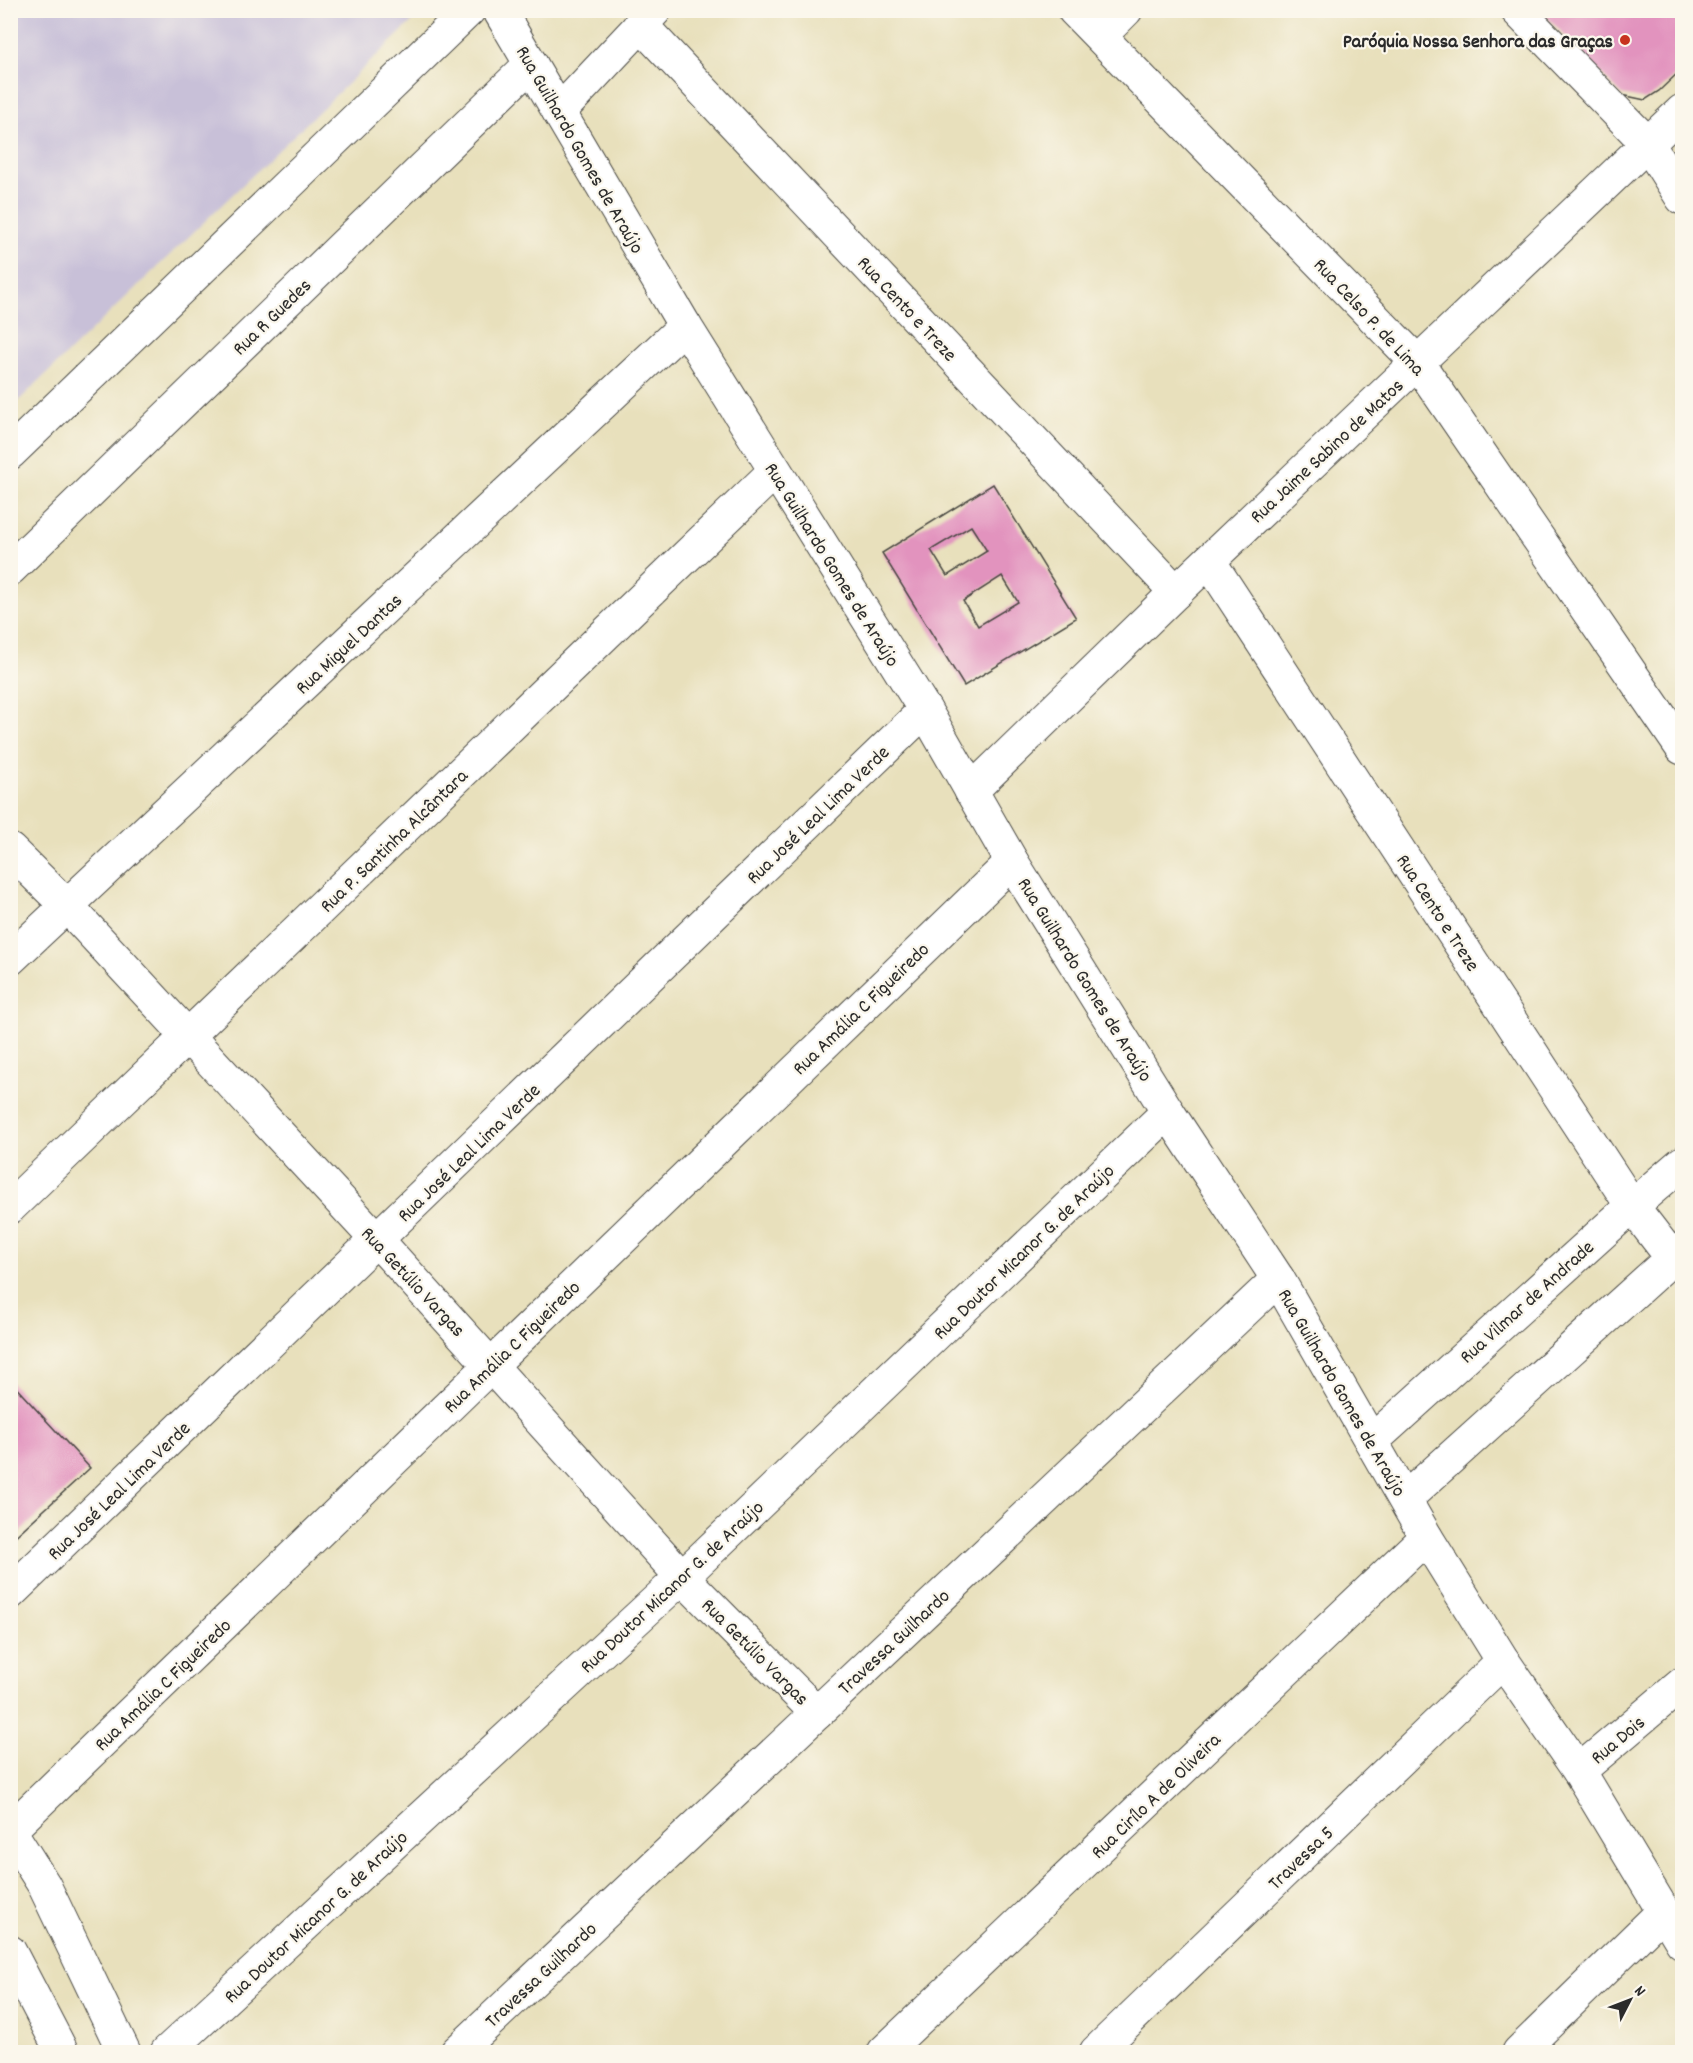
<svg xmlns="http://www.w3.org/2000/svg" width="1693" height="2063" font-family="Dekko,sans-serif">
  <rect width="100%" height="100%" fill="#fbf7ec"/>
  <filter id="ink" filterUnits="userSpaceOnUse"><feTurbulence type="fractalNoise" baseFrequency=".0167" numOctaves="2"/><feDisplacementMap in="SourceGraphic" scale="12" xChannelSelector="R" yChannelSelector="G"/><feConvolveMatrix kernelMatrix="1 2 1 2 8 2 1 2 1" color-interpolation-filters="sRGB"/></filter>
  <filter id="wash" filterUnits="userSpaceOnUse"><feTurbulence type="fractalNoise" baseFrequency=".008" numOctaves="4" result="noise"/><feDisplacementMap in="SourceGraphic" scale="24" xChannelSelector="R" yChannelSelector="G"/><feGaussianBlur stdDeviation="1.35" result="paint"/><feColorMatrix in="noise" values="0 0 0 0 0 0 0 0 0 0 0 0 0 0 0 0 0 1.4 0 .05"/><feComposite in="paint" operator="in"/></filter>
  <g filter="url(#wash)">
    <rect width="100%" height="100%" fill="#e8e0bc"/>
    <polygon fill="#c8c0d8" points="11,10 423,10 423,11 11,408"/>
    <g id="blocks">
      <g fill="#e293be" fill-rule="evenodd">
        <polygon points="1540,10 1682,10 1682,69 1659,91 1645,100 1622,95"/>
        <path d="M993,484L1076,618L964,686L882,553ZM971,526L987,551L947,576L931,550ZM1002,576L1018,602L978,626L963,601Z"/>
        <polygon points="10,1381 90,1468 10,1541"/>
      </g>
    </g>
  </g>
  <g filter="url(#ink)">
    <use href="#blocks" fill-opacity="0" stroke="#474641" stroke-width="1.5"/>
    <g fill="none" stroke-linecap="round" stroke-linejoin="round">
      <defs>
        <g id="minor">
          <polyline points="1074,10 1418,363 1682,748"/>
          <polyline points="1517,10 1648,144 1682,198"/>
          <polyline points="640,24 1176,592"/>
          <polyline points="1100,36 1126,10"/>
          <polyline points="559,112 655,10"/>
          <polyline points="10,453 469,10"/>
          <polyline points="1209,561 1632,1206 1673,1259"/>
          <polyline points="10,569 531,64"/>
          <polyline points="971,791 1176,592 1682,111"/>
          <polyline points="10,850 68,907 377,1240 682,1577 817,1713"/>
          <polyline points="10,959 685,326"/>
          <polyline points="10,1207 775,471"/>
          <polyline points="1372,1441 1632,1206 1682,1163"/>
          <polyline points="1405,1499 1682,1249"/>
          <polyline points="10,1593 925,710"/>
          <polyline points="1579,1771 1682,1684"/>
          <polyline points="10,1830 1012,862"/>
          <polyline points="167,2052 682,1577 1168,1112"/>
          <polyline points="457,2052 1278,1279"/>
          <polyline points="884,2052 1426,1537"/>
          <polyline points="1096,2052 1503,1661"/>
          <polyline points="1519,2052 1664,1911"/>
        </g>
        <g id="tertiary">
          <polyline points="499,10 685,326 925,710 1012,862 1168,1112 1278,1279 1426,1537 1503,1661 1579,1771 1682,1942"/>
          <polyline points="10,1831 44,1885 124,2052"/>
          <polyline points="10,1952 62,2052"/>
        </g>
      </defs>
      <use href="#minor" stroke="#474641" stroke-width="35"/>
      <use href="#tertiary" stroke="#474641" stroke-width="35"/>
      <use href="#minor" stroke="#fff" stroke-width="33"/>
      <use href="#tertiary" stroke="#fff" stroke-width="33"/>
    </g>
  </g>
  <circle fill="#c8321e" stroke="#fbf7ec" stroke-width="2" cx="1625" cy="40" r="6"/>
  <g text-anchor="middle" stroke-width="4.5" stroke-linejoin="round" paint-order="stroke">
    <g font-size="20" font-weight="bold" fill="#2b2b2b" stroke="#fbf7ec" text-anchor="end">
      <text x="1613" y="47">Paróquia Nossa Senhora das Graças</text>
    </g>
    <g font-size="20" fill="#2b2b2b" stroke="#fbf7ec">
      <text transform="translate(581 149) rotate(60)" y="7">Rua Guilhardo Gomes de Araújo</text>
      <text transform="translate(908 308) rotate(47)" y="7">Rua Cento e Treze</text>
      <text transform="translate(271 316) rotate(-44)" y="7">Rua R Guedes</text>
      <text transform="translate(1370 316) rotate(47)" y="7">Rua Celso P. de Lima</text>
      <text transform="translate(1326 450) rotate(-43)" y="7">Rua Jaime Sabino de Matos</text>
      <text transform="translate(833 564) rotate(58)" y="7">Rua Guilhardo Gomes de Araújo</text>
      <text transform="translate(348 643) rotate(-43)" y="7">Rua Miguel Dantas</text>
      <text transform="translate(817 814) rotate(-44)" y="7">Rua José Leal Lima Verde</text>
      <text transform="translate(393 840) rotate(-44)" y="7">Rua P. Santinha Alcântara</text>
      <text transform="translate(1439 912) rotate(57)" y="7">Rua Cento e Treze</text>
      <text transform="translate(1086 979) rotate(58)" y="7">Rua Guilhardo Gomes de Araújo</text>
      <text transform="translate(860 1008) rotate(-44)" y="7">Rua Amália C Figueiredo</text>
      <text transform="translate(468 1152) rotate(-44)" y="7">Rua José Leal Lima Verde</text>
      <text transform="translate(1023 1251) rotate(-44)" y="7">Rua Doutor Micanor G. de Araújo</text>
      <text transform="translate(414 1281) rotate(47)" y="7">Rua Getúlio Vargas</text>
      <text transform="translate(1526 1301) rotate(-42)" y="7">Rua Vilmar de Andrade</text>
      <text transform="translate(511 1346) rotate(-44)" y="7">Rua Amália C Figueiredo</text>
      <text transform="translate(1343 1392) rotate(60)" y="7">Rua Guilhardo Gomes de Araújo</text>
      <text transform="translate(118 1490) rotate(-44)" y="7">Rua José Leal Lima Verde</text>
      <text transform="translate(671 1586) rotate(-43)" y="7">Rua Doutor Micanor G. de Araújo</text>
      <text transform="translate(893 1641) rotate(-43)" y="7">Travessa Guilhardo</text>
      <text transform="translate(756 1651) rotate(45)" y="7">Rua Getúlio Vargas</text>
      <text transform="translate(162 1684) rotate(-44)" y="7">Rua Amália C Figueiredo</text>
      <text transform="translate(1617 1739) rotate(-40)" y="7">Rua Dois</text>
      <text transform="translate(1155 1795) rotate(-44)" y="7">Rua Cirílo A de Oliveira</text>
      <text transform="translate(1300 1857) rotate(-44)" y="7">Travessa 5</text>
      <text transform="translate(315 1916) rotate(-43)" y="7">Rua Doutor Micanor G. de Araújo</text>
      <text transform="translate(540 1974) rotate(-43)" y="7">Travessa Guilhardo</text>
    </g>
  </g>
  <rect width="1693" height="2063" fill="none" stroke="#fbf7ec" stroke-width="36"/>
  <g transform="translate(1630 2000) rotate(48)" stroke="#fbf7ec" stroke-width="4.5" paint-order="stroke">
  <path d="M0-4.5L10 22L0 15L-10 22Z" fill="#2b2b2b"/>
  <text y="-9" font-size="16" font-weight="bold" text-anchor="middle" fill="#2b2b2b">N</text>
  </g>
</svg>
